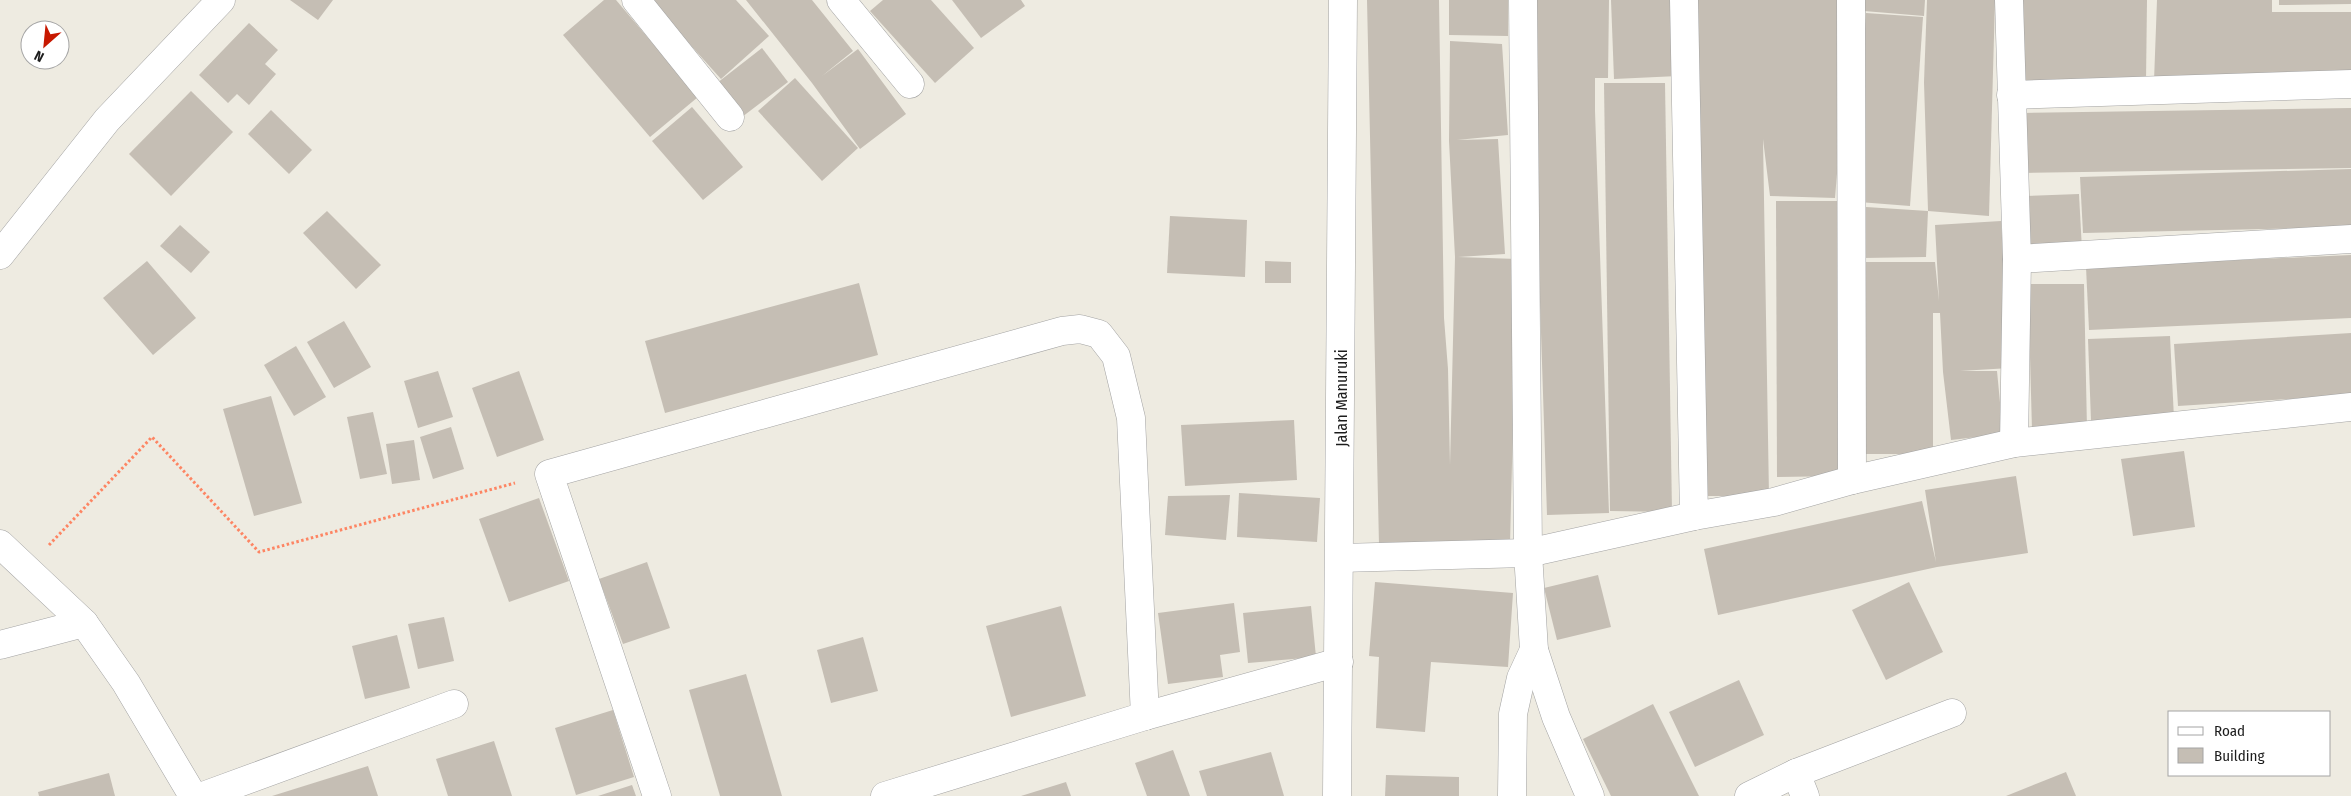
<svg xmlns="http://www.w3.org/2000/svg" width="2351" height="796" font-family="'Fira Sans Condensed',sans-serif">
  <rect width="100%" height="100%" fill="#eeebe1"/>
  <g fill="#c5beb4">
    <polygon points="290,0 333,0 318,20"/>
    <polygon points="604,0 616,0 698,97 650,137 563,35"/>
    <polygon points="650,0 736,0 769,36 721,79"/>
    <polygon points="746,0 812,0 853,51 822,76 858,49 906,114 860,149 812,83"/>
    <polygon points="883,0 931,0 974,48 935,83 870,11"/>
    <polygon points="952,0 1021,0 1025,6 981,38"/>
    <polygon points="1367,0 1439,0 1444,318 1448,369 1450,465 1455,257 1449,141 1450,41 1502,44 1508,135 1457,140 1498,139 1505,254 1458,257 1517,259 1510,545 1379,545"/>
    <polygon points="1449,0 1508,0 1508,36 1449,35"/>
    <polygon points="1531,0 1609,0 1608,78 1595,78 1595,111 1609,513 1547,515 1540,302 1536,263"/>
    <polygon points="1611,0 1675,0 1678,76 1614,79"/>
    <polygon points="1696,0 1843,0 1840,136 1835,198 1770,196 1763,139 1769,496 1703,496"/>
    <polygon points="1863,0 1925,0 1924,16 1864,11"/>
    <polygon points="1927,0 1995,0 1989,216 1928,211 1924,82"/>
    <polygon points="2023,0 2147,0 2146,81 2025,81"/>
    <polygon points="2157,0 2272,0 2272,12 2351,12 2351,77 2154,81"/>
    <polygon points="2279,0 2351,0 2351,4 2279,5"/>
    <polygon points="1866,13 1923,17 1910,206 1859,202 1857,147"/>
    <polygon points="249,23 278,50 265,64 276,74 249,105 237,94 228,103 199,75"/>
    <polygon points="762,48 788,82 742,117 717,83"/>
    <polygon points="795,78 858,148 822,181 758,111"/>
    <polygon points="1604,83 1665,83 1672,512 1610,511"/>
    <polygon points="191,91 233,132 171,196 129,154"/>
    <polygon points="692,107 743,167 703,200 652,141"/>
    <polygon points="2351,108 2351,168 2023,173 2022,113"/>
    <polygon points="271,110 312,150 289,174 248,134"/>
    <polygon points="2351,169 2351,227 2083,233 2080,177"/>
    <polygon points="2079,194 2082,250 2027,252 2025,196"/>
    <polygon points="1776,201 1840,201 1841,476 1777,477"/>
    <polygon points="1866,207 1928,211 1926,257 1863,258"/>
    <polygon points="327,211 381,265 356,289 303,233"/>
    <polygon points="1170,216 1247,220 1245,277 1167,273"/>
    <polygon points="2001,221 2010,368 1960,371 1997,371 2003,434 1951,440 1943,372 1940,313 1933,313 1933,454 1864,454 1863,262 1935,262 1939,301 1935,225"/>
    <polygon points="180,225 210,252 191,273 160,246"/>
    <polygon points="2351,255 2351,318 2089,330 2086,267"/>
    <polygon points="147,261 196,318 153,355 103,298"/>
    <polygon points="1265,261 1291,262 1291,283 1265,283"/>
    <polygon points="859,283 878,355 665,413 645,341"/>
    <polygon points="2028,284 2084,284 2087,429 2032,430"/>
    <polygon points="344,321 371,367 334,388 307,342"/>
    <polygon points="2351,333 2351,395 2178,406 2174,344"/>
    <polygon points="2170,336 2174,419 2091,421 2088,339"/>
    <polygon points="296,346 326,397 294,416 264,365"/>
    <polygon points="438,371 453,417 418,428 404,381"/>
    <polygon points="519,371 544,440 497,457 472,388"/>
    <polygon points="271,396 302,503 254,516 223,409"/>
    <polygon points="373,412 387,474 360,479 347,417"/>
    <polygon points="1294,420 1297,480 1185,486 1181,425"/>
    <polygon points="451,427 464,469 433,479 420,437"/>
    <polygon points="414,440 420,480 392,484 386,444"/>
    <polygon points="2184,451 2195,527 2133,536 2121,459"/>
    <polygon points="2016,476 2028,553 1937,567 1718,615 1704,549 1922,501 1936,562 1925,490"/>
    <polygon points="1239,493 1320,498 1317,542 1237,537"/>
    <polygon points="1230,495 1226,540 1165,535 1168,496"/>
    <polygon points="539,498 569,581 509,602 479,519"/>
    <polygon points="647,562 670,628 623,644 599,579"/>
    <polygon points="1598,575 1611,627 1557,640 1544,588"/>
    <polygon points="1375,582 1513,593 1508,667 1431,662 1425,732 1376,728 1379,657 1369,656"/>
    <polygon points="1909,582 1943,652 1886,680 1852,610"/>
    <polygon points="1234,603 1240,652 1220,655 1223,677 1168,684 1158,613"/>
    <polygon points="1061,606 1086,696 1011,717 986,626"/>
    <polygon points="1311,606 1316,657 1248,663 1243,613"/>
    <polygon points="444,617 454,661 418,669 408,624"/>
    <polygon points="397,635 410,688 365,699 352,646"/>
    <polygon points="863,637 878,691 831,703 817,650"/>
    <polygon points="746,674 782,796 720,796 689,690"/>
    <polygon points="1739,680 1764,735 1695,767 1669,712"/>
    <polygon points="1653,704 1699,796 1611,796 1583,739"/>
    <polygon points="613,710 634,777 576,795 555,728"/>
    <polygon points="494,741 512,796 448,796 436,759"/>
    <polygon points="1173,750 1190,796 1147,796 1135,763"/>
    <polygon points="1271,752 1284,796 1207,796 1199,771"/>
    <polygon points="368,766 378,796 272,796"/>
    <polygon points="2066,772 2076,796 2006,796"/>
    <polygon points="109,773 115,796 39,796 38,792"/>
    <polygon points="1386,775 1459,777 1459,796 1385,796"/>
    <polygon points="1066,782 1071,796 1021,796"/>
    <polygon points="632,785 636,796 598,796"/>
  </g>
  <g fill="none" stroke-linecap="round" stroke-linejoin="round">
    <defs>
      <g id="minor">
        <polyline points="636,0 730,117"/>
        <polyline points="841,0 910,84"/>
        <polyline points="1523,0 1528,553 1534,650 1556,717 1590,796"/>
        <polyline points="1684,0 1694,516"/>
        <polyline points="1851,0 1852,480"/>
        <polyline points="2009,0 2017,259 2014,443"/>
        <polyline points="2011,95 2351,84"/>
        <polyline points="0,255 107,120 221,0"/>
        <polyline points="2017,259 2351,239"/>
        <polyline points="0,544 84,623 126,683 193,796"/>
        <polyline points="1340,558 1528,553 1694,516 1774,502 1852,480 2014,443 2351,407"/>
        <polyline points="0,645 84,623"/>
        <polyline points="203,796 454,704"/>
        <polyline points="657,796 549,474 1062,331 1080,329 1099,334 1116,356 1131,418 1145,716"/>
        <polyline points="885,796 1145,716 1339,662"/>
        <polyline points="1337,796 1343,0"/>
        <polyline points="1512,796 1513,714 1521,678 1534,650"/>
        <polyline points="1749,796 1796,773"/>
        <polyline points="1805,796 1796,773 1952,713"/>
      </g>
    </defs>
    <use href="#minor" stroke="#a3a3a3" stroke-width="29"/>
    <polyline stroke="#fd8563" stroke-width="3" stroke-dasharray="2.5 2.5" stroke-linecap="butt" points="49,545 152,437 259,552 515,483"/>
    <use href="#minor" stroke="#fff" stroke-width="28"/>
  </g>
  <g text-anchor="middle" stroke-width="5" stroke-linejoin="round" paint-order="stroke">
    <g font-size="16" fill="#1c1c1c" stroke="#fff">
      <text transform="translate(1341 398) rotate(-90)" y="6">Jalan Manuruki</text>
    </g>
  </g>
  <rect x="2168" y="711" width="162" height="65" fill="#ffffff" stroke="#a4a4a4"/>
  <rect x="2178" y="727" width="25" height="8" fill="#ffffff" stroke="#a4a4a4"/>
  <text x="2214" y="736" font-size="15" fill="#1c1c1c">Road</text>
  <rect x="2178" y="748" width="25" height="15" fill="#c5beb4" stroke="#a4a4a4"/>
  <text x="2214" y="761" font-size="15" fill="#1c1c1c">Building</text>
  <g transform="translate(45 45) rotate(207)"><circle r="24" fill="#ffffff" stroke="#a4a4a4"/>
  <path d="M0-4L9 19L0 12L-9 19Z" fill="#c71800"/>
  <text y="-8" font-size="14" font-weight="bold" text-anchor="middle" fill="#1c1c1c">N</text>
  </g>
</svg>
